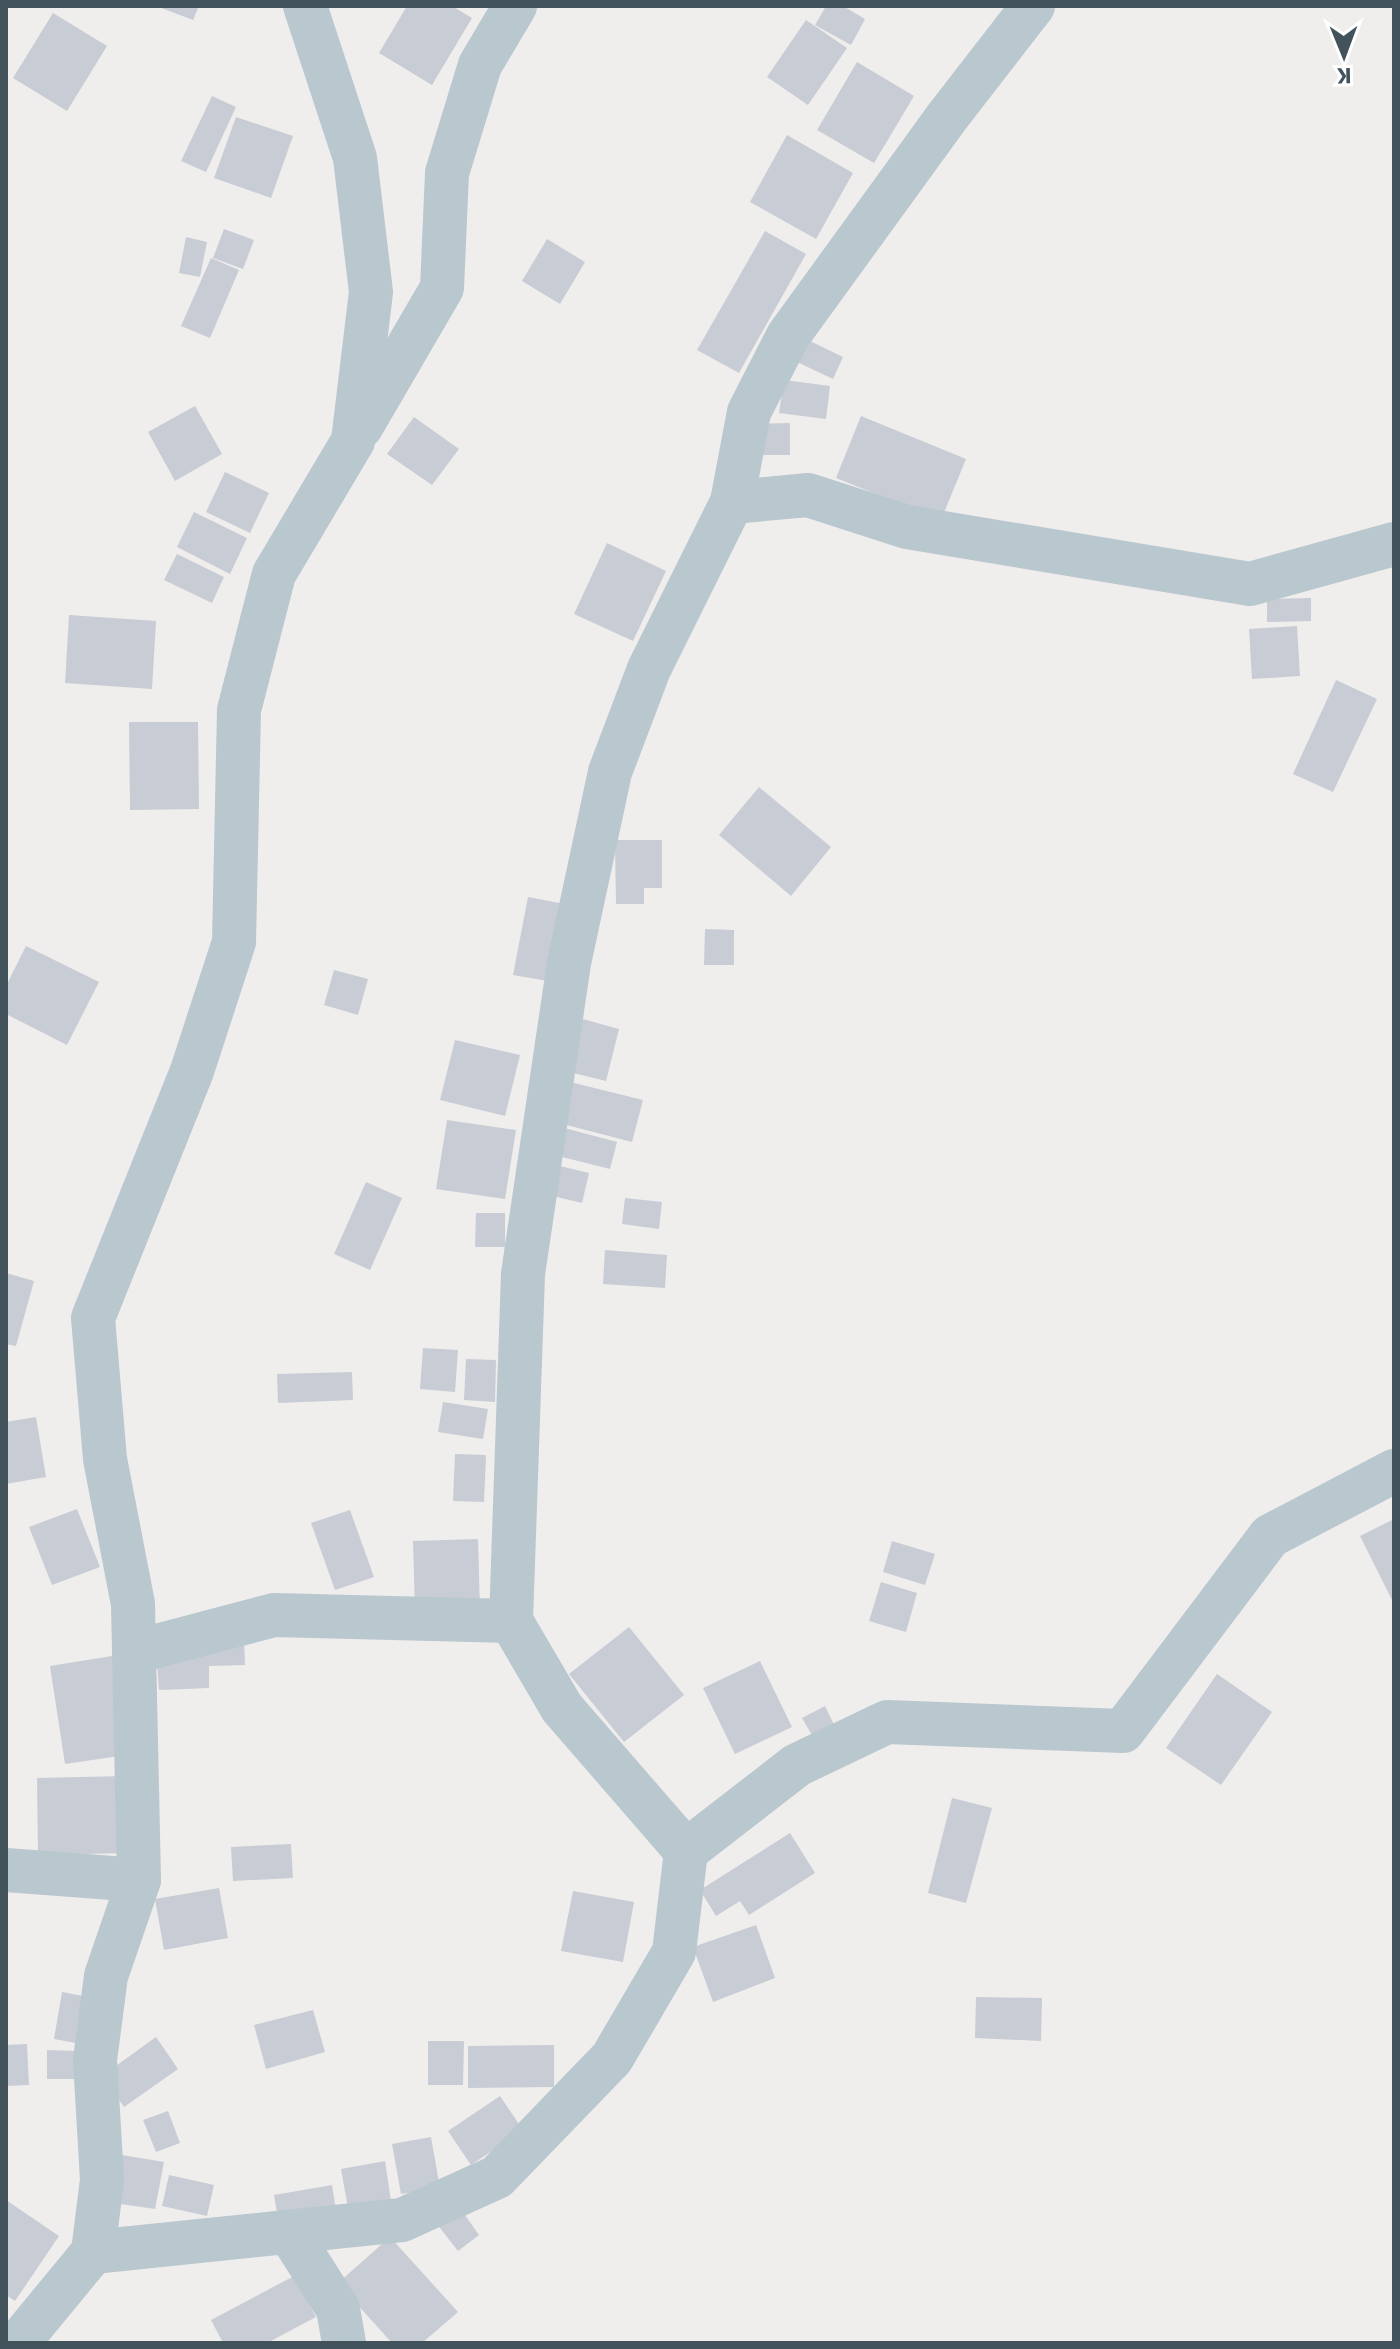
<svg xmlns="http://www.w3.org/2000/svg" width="1400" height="2349" font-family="'Fira Sans',sans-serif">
  <rect width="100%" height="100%" fill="#f0eded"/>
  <g fill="#c8ccd4">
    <polygon points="156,6 199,6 193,20"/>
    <polygon points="407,6 452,6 472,18 432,85 379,53"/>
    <polygon points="826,6 843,6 865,19 851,45 815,25"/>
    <polygon points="53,13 107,46 67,111 13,78"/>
    <polygon points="806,20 847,48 808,105 767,77"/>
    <polygon points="857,62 914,96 874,163 817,130"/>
    <polygon points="212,96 236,107 206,172 181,161"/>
    <polygon points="236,117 293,136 271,198 214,178"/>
    <polygon points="787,135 853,173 816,239 750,202"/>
    <polygon points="224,229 254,240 243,269 213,258"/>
    <polygon points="765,231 806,254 739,373 697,350"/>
    <polygon points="186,237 207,242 200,277 179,273"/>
    <polygon points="547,239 585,262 560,304 522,281"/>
    <polygon points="211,258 239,270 210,338 181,326"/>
    <polygon points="808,340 843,357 833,379 797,362"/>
    <polygon points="784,380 830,386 826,419 779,413"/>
    <polygon points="195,406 222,454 175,481 148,432"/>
    <polygon points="861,416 966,459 941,520 836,478"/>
    <polygon points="414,417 459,449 432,485 387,454"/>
    <polygon points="790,423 790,455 757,455 757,424"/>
    <polygon points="225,472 269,493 250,533 206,512"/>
    <polygon points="194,512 247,538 230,574 177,547"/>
    <polygon points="607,543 666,571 633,641 574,614"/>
    <polygon points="177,554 224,577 212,603 164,580"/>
    <polygon points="1311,598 1311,621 1267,622 1267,599"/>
    <polygon points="69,615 156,621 152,689 65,683"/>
    <polygon points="1297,626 1300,676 1252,679 1249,629"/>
    <polygon points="1336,680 1377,699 1333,792 1293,774"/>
    <polygon points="129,722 198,722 199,809 130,810"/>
    <polygon points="759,787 831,847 791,896 719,835"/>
    <polygon points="615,840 662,840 662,888 644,888 644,904 616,904"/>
    <polygon points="528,897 570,905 554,982 513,975"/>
    <polygon points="705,929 734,930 734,965 704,965"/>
    <polygon points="26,946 99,982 67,1045 6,1014 6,986"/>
    <polygon points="334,970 368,979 358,1015 324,1005"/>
    <polygon points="579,1018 619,1029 606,1081 565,1071"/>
    <polygon points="455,1040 520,1055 505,1116 440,1100"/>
    <polygon points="566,1081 643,1100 632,1142 555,1122"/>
    <polygon points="447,1120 516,1130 505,1199 436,1189"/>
    <polygon points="557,1126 617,1142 610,1169 550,1154"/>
    <polygon points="552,1164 589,1173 582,1203 544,1194"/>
    <polygon points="366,1182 402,1198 370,1270 334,1254"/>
    <polygon points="625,1198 662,1202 659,1229 622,1224"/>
    <polygon points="476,1213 505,1213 505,1247 475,1247"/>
    <polygon points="605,1250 667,1255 665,1288 603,1284"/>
    <polygon points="6,1273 34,1281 16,1346 6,1344"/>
    <polygon points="423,1348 458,1350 455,1392 420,1389"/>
    <polygon points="466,1359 496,1360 495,1402 464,1400"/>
    <polygon points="352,1372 353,1400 278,1403 277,1374"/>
    <polygon points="443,1402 488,1409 483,1439 438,1432"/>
    <polygon points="36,1417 46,1477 6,1484 6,1422"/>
    <polygon points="455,1454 486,1455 484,1502 453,1501"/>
    <polygon points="77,1509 100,1567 52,1585 29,1527"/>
    <polygon points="350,1510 374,1577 335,1590 311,1523"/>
    <polygon points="1394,1519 1394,1604 1360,1536"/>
    <polygon points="478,1539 480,1610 415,1612 413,1541"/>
    <polygon points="892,1541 935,1554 925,1585 883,1572"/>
    <polygon points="881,1582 917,1593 906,1632 869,1621"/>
    <polygon points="629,1627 684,1695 624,1742 569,1674"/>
    <polygon points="244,1640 245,1665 209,1666 209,1688 159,1690 157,1660"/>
    <polygon points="118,1655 133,1754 65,1764 50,1666"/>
    <polygon points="760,1661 792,1727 735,1754 703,1688"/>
    <polygon points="1217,1674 1272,1712 1221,1785 1166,1748"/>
    <polygon points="825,1706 837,1731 816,1742 802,1718"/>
    <polygon points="125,1776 126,1853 38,1855 37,1778"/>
    <polygon points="952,1798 992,1808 966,1903 928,1893"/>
    <polygon points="790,1833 815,1873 749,1915 740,1901 716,1916 700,1890"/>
    <polygon points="291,1844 293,1878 233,1881 231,1847"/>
    <polygon points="219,1888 228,1938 164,1950 155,1899"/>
    <polygon points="573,1891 634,1902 623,1962 561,1951"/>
    <polygon points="756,1925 775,1978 713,2002 693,1947"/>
    <polygon points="62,1992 83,1996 76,2043 54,2039"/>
    <polygon points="976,1997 1042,1998 1041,2041 975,2038"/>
    <polygon points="313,2010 325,2052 266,2069 254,2025"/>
    <polygon points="156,2037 178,2069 124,2107 102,2076"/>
    <polygon points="428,2041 464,2041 463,2085 428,2085"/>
    <polygon points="27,2044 29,2085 6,2086 6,2045"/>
    <polygon points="554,2045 554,2087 468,2088 468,2046"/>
    <polygon points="47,2050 77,2051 77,2079 47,2079"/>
    <polygon points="500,2096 523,2130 471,2165 448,2131"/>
    <polygon points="168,2111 180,2143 156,2152 143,2120"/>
    <polygon points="431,2137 440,2188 401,2194 392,2144"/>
    <polygon points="122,2155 164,2162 155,2209 114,2203"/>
    <polygon points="385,2161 391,2201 348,2208 341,2169"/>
    <polygon points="169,2175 214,2185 207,2216 162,2206"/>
    <polygon points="332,2185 337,2216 279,2226 274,2195"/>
    <polygon points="6,2200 59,2236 15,2301 6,2295"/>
    <polygon points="460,2208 479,2235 458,2251 437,2224"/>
    <polygon points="390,2237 458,2312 422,2343 392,2343 338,2283"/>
    <polygon points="294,2276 316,2317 267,2343 223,2343 211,2320"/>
  </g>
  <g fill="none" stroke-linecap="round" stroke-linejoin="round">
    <g stroke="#b9c7ce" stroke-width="44">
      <polyline points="361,427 442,288 447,173 480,65 515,6"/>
      <polyline points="732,502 808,495 907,527 1250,584 1394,544"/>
      <polyline points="134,1652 274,1615 511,1621"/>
      <polyline points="686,1851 797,1765 887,1722 1123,1731 1270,1536 1394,1471"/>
      <polyline points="6,1870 139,1880 133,1604 105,1459 93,1318 192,1071 234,942 239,710 274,574 353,441 371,292 355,158 305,6"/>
      <polyline points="289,2232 338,2309 344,2343"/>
      <polyline points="93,2252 402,2220 497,2177 612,2058 674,1952 686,1851 562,1708 511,1621 523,1274 569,963 610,772 649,669 732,502 749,412 788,336 947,117 1033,6"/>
      <polyline points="18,2343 93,2252 102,2180 95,2060 106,1976 139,1880"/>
    </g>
  </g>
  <rect width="1400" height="2349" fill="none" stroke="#43535c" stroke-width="16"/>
  <g transform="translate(1344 56) rotate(179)" stroke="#ffffff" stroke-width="6" paint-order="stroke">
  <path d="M0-6L14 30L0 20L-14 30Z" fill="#43535c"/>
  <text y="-12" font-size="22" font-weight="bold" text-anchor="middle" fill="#43535c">K</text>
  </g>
</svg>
